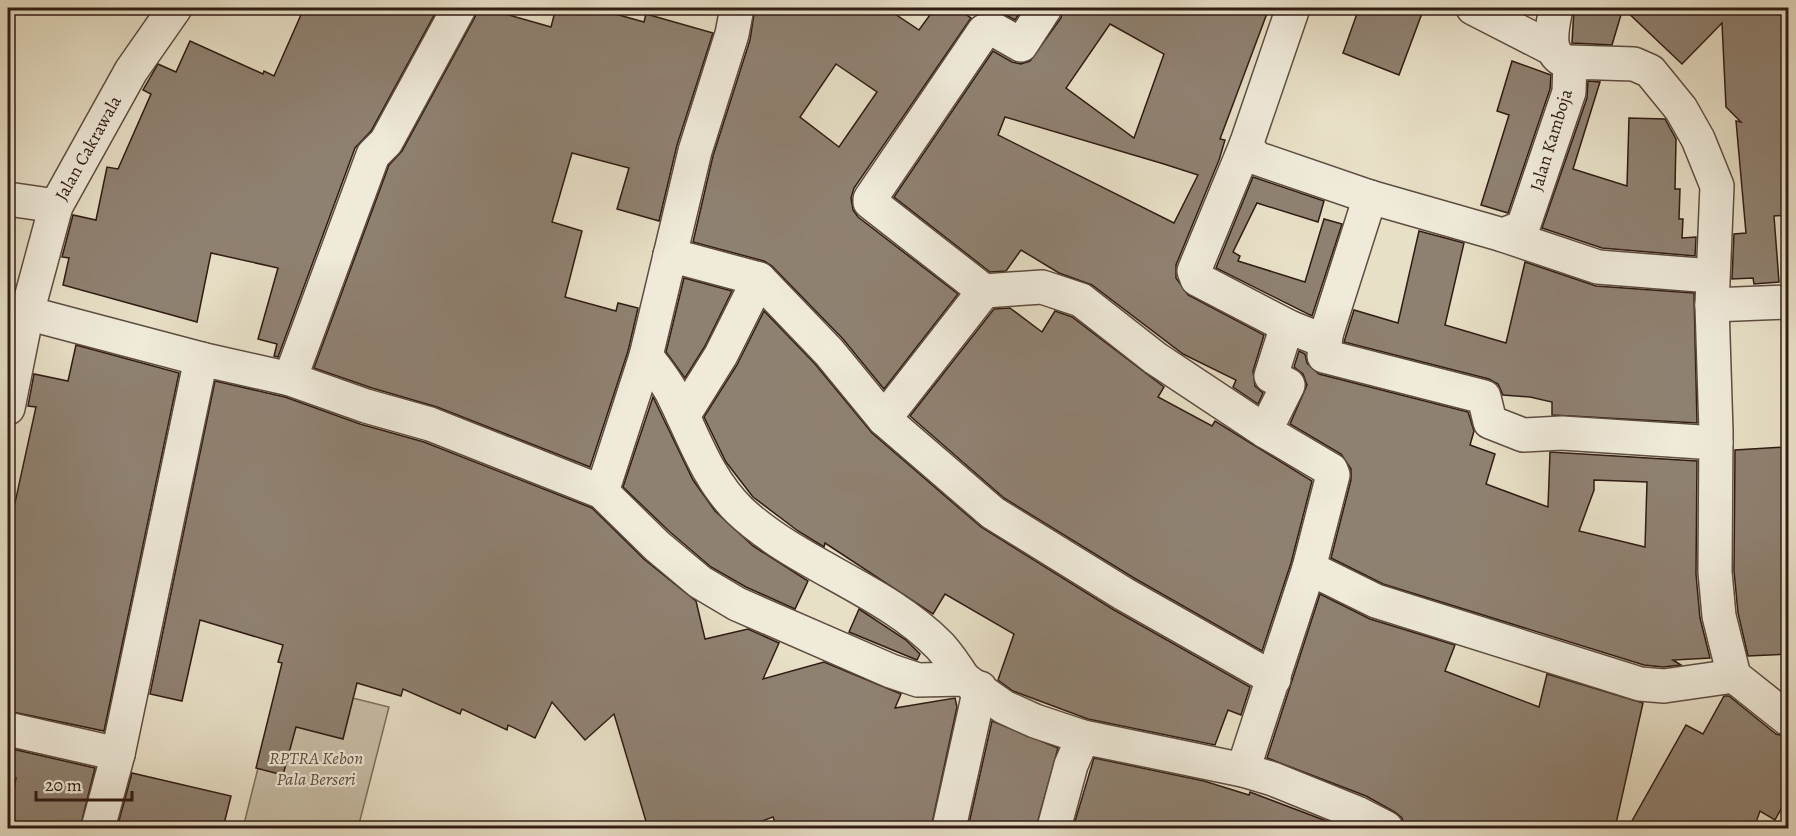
<svg xmlns="http://www.w3.org/2000/svg" width="1796" height="836" font-family="Alegreya,serif">
  <rect width="100%" height="100%" fill="#e7dfc6"/>
  <filter id="stains"><feTurbulence type="fractalNoise" baseFrequency=".00333" numOctaves="4"/><feColorMatrix values="0 0 0 0 .2 0 0 0 0 .09 0 0 0 0 .02 0 0 0 .5 -.17"/></filter>
  <radialGradient id="worn" r=".72"><stop offset=".6" stop-color="#630" stop-opacity="0"/><stop offset="1" stop-color="#630" stop-opacity=".3"/></radialGradient>
  <polygon fill="#c8bea8" stroke="#7c6d5e" stroke-width="1.5" points="280,680 389,707 358,828 243,828"/>
  <g fill="#8f8171" stroke="#301c14" stroke-width="1.5" fill-rule="evenodd">
    <polygon points="304,8 438,8 371,131 355,148 278,357 274,356 277,344 258,339 278,268 211,253 197,322 63,285 69,258 62,257 73,215 96,220 107,167 118,169 151,94 143,90 158,64 176,72 190,41 263,74 264,71 274,76"/>
    <polygon points="478,8 484,8 551,27 556,8 594,8 644,22 646,14 713,33 677,145 659,221 617,209 629,168 572,153 552,222 582,231 565,297 616,311 618,303 638,308 628,351 590,467 437,407 372,388 314,368 389,165 402,151 475,17"/>
    <path d="M755,8H886L919,30L935,8H956L971,18L854,188L851,198L853,210L858,217L958,294L884,389L843,339L772,266L764,261L693,242L713,156L750,40ZM836,64L877,92L839,147L800,117Z"/>
    <polygon points="991,8 1023,8 1015,20 1002,13 989,11"/>
    <path d="M1063,8H1269L1220,139L1225,140L1219,160L1176,265V278L1188,295L1264,335L1253,371L1255,386L1263,393L1258,404L1233,387L1236,380L1183,354L1092,285L1059,273L1021,250L1006,271L990,272L894,197L993,51L1012,62L1021,64L1030,61L1061,18ZM1110,24L1164,54L1134,138L1066,88ZM1005,117L1164,164L1198,175L1174,223L998,135Z"/>
    <polygon points="1359,8 1424,8 1399,75 1343,53"/>
    <polygon points="1574,8 1623,8 1612,45 1572,43"/>
    <polygon points="1623,8 1788,8 1788,215 1774,216 1779,282 1754,284 1753,278 1732,279 1734,234 1746,233 1736,121 1741,122 1726,107 1722,23 1682,64"/>
    <polygon points="1512,61 1551,75 1550,89 1508,213 1481,205 1509,115 1497,111"/>
    <polygon points="1588,81 1600,82 1573,169 1627,186 1629,118 1665,119 1676,139 1675,189 1680,189 1679,219 1683,219 1682,238 1696,237 1695,256 1602,248 1542,228 1587,98"/>
    <polygon points="1253,177 1324,201 1318,222 1257,203 1233,252 1240,256 1238,261 1305,282 1324,219 1342,224 1312,316 1216,268"/>
    <polygon points="1419,231 1464,243 1445,325 1506,343 1525,262 1596,286 1694,293 1697,423 1552,415 1552,402 1530,397 1503,395 1498,384 1489,379 1344,342 1354,310 1398,323"/>
    <polygon points="684,278 732,291 705,346 685,378 666,352"/>
    <polygon points="1010,308 1042,332 1055,311 1072,317 1164,387 1158,397 1212,426 1215,421 1312,481 1291,563 1262,651 1134,578 1004,498 910,416 994,309"/>
    <polygon points="764,311 815,364 872,433 981,527 1114,610 1250,687 1241,715 1228,710 1215,745 1088,719 1013,691 998,680 1014,634 945,594 933,614 825,543 824,547 798,531 753,497 726,462 704,417 737,365"/>
    <polygon points="76,345 179,373 104,731 8,711 8,555 14,522 11,521 36,407 28,406 34,374 68,381"/>
    <path d="M1299,351L1305,354L1307,363L1319,374L1468,412L1474,431L1470,445L1495,454L1486,484L1548,507L1550,452L1697,461L1696,574L1700,618L1710,658L1673,660L1681,665L1663,667L1644,665L1383,584L1331,558L1351,480V469L1341,454L1290,424L1307,385L1303,374L1294,367ZM1594,480L1647,482L1645,547L1579,531L1594,490Z"/>
    <polygon points="215,381 285,397 360,424 424,442 592,508 645,560 696,601 705,639 748,629 779,643 763,679 824,662 901,694 895,708 955,698 957,707 931,828 777,828 773,817 743,828 648,828 614,714 585,740 552,702 535,738 508,725 507,730 462,709 460,714 403,689 401,696 357,683 343,739 296,727 283,775 256,768 282,663 278,662 283,645 200,620 182,701 150,694"/>
    <polygon points="653,397 693,480 715,511 753,546 808,581 795,609 746,587 711,567 670,532 623,487"/>
    <polygon points="1786,447 1787,489 1782,489 1785,547 1788,547 1788,654 1748,656 1738,613 1734,571 1735,450"/>
    <polygon points="1320,594 1370,619 1455,645 1445,671 1539,707 1547,674 1643,703 1615,828 1405,828 1402,818 1395,812 1366,796 1267,758"/>
    <polygon points="859,609 906,640 920,654 917,660 849,632"/>
    <polygon points="1724,696 1729,696 1776,734 1788,737 1788,796 1775,820 1760,811 1754,828 1628,828 1686,725 1703,734"/>
    <polygon points="992,721 1058,748 1036,828 968,828"/>
    <polygon points="8,748 95,768 80,828 42,828 8,821 16,778 8,777"/>
    <polygon points="1094,758 1204,781 1249,795 1250,792 1345,828 1073,828"/>
    <polygon points="132,773 231,796 223,828 117,828"/>
  </g>
  <g fill="none" stroke-linecap="round" stroke-linejoin="round">
    <defs>
      <g id="minor">
        <polyline points="1293,8 1246,145 1256,158 1370,197 1503,235 1523,227 1569,92 1570,62 1634,64 1650,71 1681,109 1698,139 1717,186 1712,305 1716,432 1715,572 1719,616 1734,676 1788,719"/>
        <polyline points="1473,8 1553,49"/>
        <path d="M1556,8C1553,25 1544,54 1567,62"/>
        <polyline points="1246,145 1194,271 1197,279 1289,327"/>
        <polyline points="8,199 56,206"/>
        <polyline points="1503,235 1598,267 1712,276"/>
        <polyline points="670,255 759,279 829,352 884,419 984,291 1042,287 1081,300 1155,358 1265,431 1331,470 1333,475 1309,568 1243,770"/>
        <polyline points="984,291 870,202 870,199 984,31 993,29 1021,45 1045,8"/>
        <polyline points="1712,305 1788,302"/>
        <polyline points="27,313 201,359 118,754 98,828"/>
        <polyline points="1326,335 1324,356 1484,397 1490,422 1523,435 1562,433 1716,443"/>
        <path d="M646,356C656,369 667,382 674,397C694,437 707,479 740,511C799,566 883,588 940,646C949,656 957,668 964,679"/>
        <polyline points="201,359 290,379 373,155 386,142 459,8"/>
        <polyline points="290,379 366,406 430,424 602,492 657,546 700,582 737,604 891,671 918,680 964,679 1004,707 1035,721 1083,737"/>
        <polyline points="8,408 27,313 56,206 131,71 175,8"/>
        <polyline points="683,416 721,355 759,279"/>
        <polyline points="884,419 993,513 1124,594 1274,679"/>
        <polyline points="1265,431 1288,385 1271,376 1286,329 1289,327 1322,340 1326,335 1370,197"/>
        <polyline points="602,492 646,356 695,151 732,34 737,8"/>
        <polyline points="1309,568 1376,601 1640,684 1664,686 1734,676"/>
        <polyline points="8,729 118,754"/>
        <polyline points="949,828 980,688"/>
        <polyline points="1054,828 1071,765 1083,737 1243,770 1273,779 1357,813 1386,828"/>
      </g>
    </defs>
    <use href="#minor" stroke="#5e4d40" stroke-width="36"/>
    <use href="#minor" stroke="#efeada" stroke-width="33"/>
  </g>
  <g text-anchor="middle" stroke-width="4.5" stroke-linejoin="round" paint-order="stroke">
    <g font-size="18" fill="#301c14" stroke="#efeada">
      <text transform="translate(1551 140) rotate(-73)" y="6">Jalan Kamboja</text>
      <text transform="translate(88 148) rotate(-61)" y="6">Jalan Cakrawala</text>
    </g>
    <g font-size="18" font-style="italic" fill="#5e4d40" stroke="#efeada">
      <text x="316" y="764">RPTRA Kebon<tspan x="316" dy="21">Pala Berseri</tspan></text>
    </g>
  </g>
  <rect width="1796" height="836" fill="none" stroke="#e7dfc6" stroke-width="30"/>
  <rect x="9" y="9" width="1778" height="818" fill="none" stroke="#301c14" stroke-width="3"/>
  <rect x="15" y="15" width="1766" height="806" fill="none" stroke="#301c14" stroke-width="1.5"/>
  <path d="M36 791v9h96v-9" fill="none" stroke="#301c14" stroke-width="3"/>
  <text x="45" y="791" font-size="18" fill="#301c14" stroke="#efeada" stroke-width="4.5" paint-order="stroke">20 m</text>
  <rect width="100%" height="100%" filter="url(#stains)"/>
  <rect width="100%" height="100%" fill="url(#worn)"/>
</svg>
